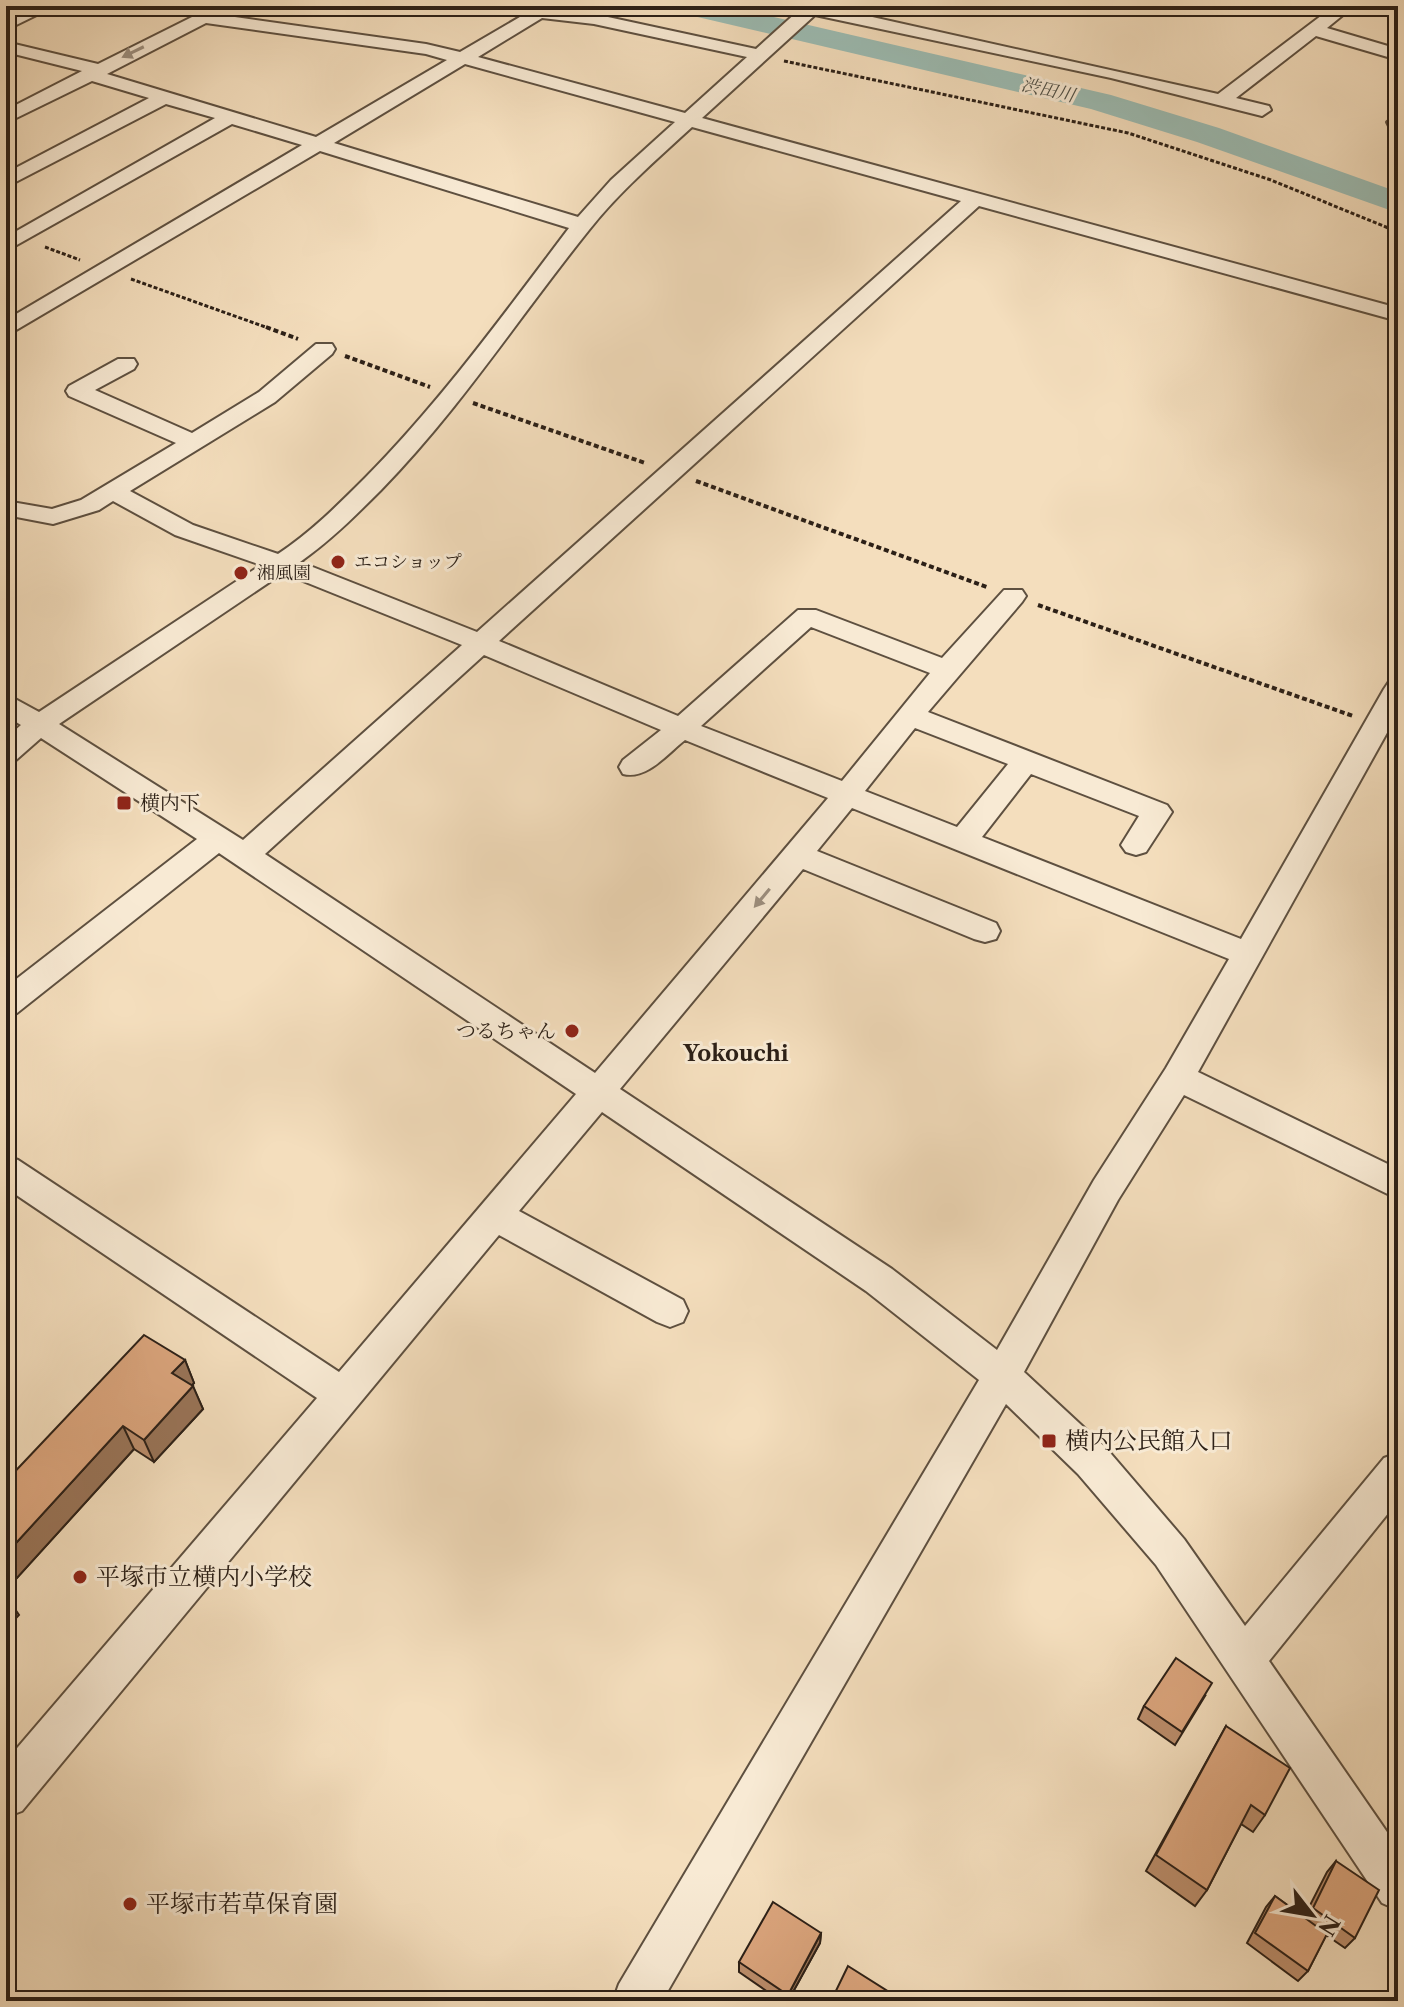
<svg xmlns="http://www.w3.org/2000/svg" width="1404" height="2007" font-family="'Libre Caslon Text','Noto Serif JP',serif">
  <rect width="100%" height="100%" fill="#f4debd"/>
  <filter id="stains"><feTurbulence type="fractalNoise" baseFrequency=".0025" numOctaves="4"/><feColorMatrix values="0 0 0 0 .2 0 0 0 0 .09 0 0 0 0 .02 0 0 0 .5 -.17"/></filter>
  <radialGradient id="worn" r=".72"><stop offset=".6" stop-color="#630" stop-opacity="0"/><stop offset="1" stop-color="#630" stop-opacity=".3"/></radialGradient>
  <g fill="none" stroke-linecap="round" stroke-linejoin="round">
    <polygon fill="#9cbcb3" fill-rule="evenodd" points="675,6 726,6 1111,95 1219,128 1398,192 1398,213 1197,142 1091,109 689,15 679,12"/>
    <defs>
      <g id="minor">
        <polygon points="32,6 55,6 6,30 6,18"/>
        <path d="M162,6L220,9L221,15L426,44L460,52L525,14L515,12L514,6L594,14L756,49L798,11L789,6H823L1218,94L1334,6H1354L1327,28L1398,49V60L1316,36L1236,98L1269,106L1271,110L1262,116L1111,78L815,15L702,118L1398,308V321L979,206L499,641L678,716L798,610H816L942,658L1004,590H1022L1026,596L1022,602L928,712L1167,805L1172,812L1146,852L1136,855L1126,852L1121,845L1139,816L1031,774L982,837L1241,939L1384,689L1388,683L1398,680V713L1198,1072L1398,1169V1199L1184,1095L1118,1200L1024,1372L1106,1448L1184,1539L1245,1626L1384,1458L1398,1453V1501L1269,1661L1398,1848V1910L1382,1903L1156,1565L1078,1474L1006,1404L662,2001H613L619,1984L979,1380L866,1291L602,1112L519,1211L683,1300L688,1311L683,1322L670,1327L657,1322L499,1235L22,1811L6,1817V1761L317,1398L6,1188V1156L18,1160L339,1372L576,1094L219,853L17,1013L6,1016V987L197,839L41,738L16,760L6,762V738L21,725L6,716V694L39,712L261,565L175,535L113,501L99,510L53,524L6,515V501L52,509L81,500L176,443L69,396L66,391L69,386L118,359H134L137,364L134,369L95,390L192,433L259,392L316,344H332L335,349L332,354L275,402L130,491L193,525L278,554C311,532 337,506 365,478C441,401 504,314 569,228L320,151L6,336V320L302,145L232,124L6,251V237L215,118L166,104L6,187V173L149,98L92,81L6,123V110L82,71L6,52V42L98,64L196,15L165,10ZM542,18L594,24L747,57L685,113L478,57ZM206,23L426,54L447,60L316,137L107,74ZM465,64L675,122L611,180L578,217L334,143ZM692,127L961,201L477,632L300,562C330,541 355,516 381,490C460,409 519,317 589,230C619,192 656,160 692,127ZM283,573L462,645L243,840L59,724ZM811,627L930,673L842,781L701,726ZM484,655L661,730L623,760L619,767L623,774C647,780 667,754 685,740L828,798L595,1073L265,854ZM915,728L1008,764L957,827L865,791ZM852,808L1229,959L1166,1068L1094,1180L997,1350L892,1269L620,1089L803,869L974,939L985,942L996,939L1000,931L996,923L817,851Z"/>
        <polygon points="1398,114 1398,127 1389,126 1387,122"/>
      </g>
    </defs>
    <use href="#minor" stroke="#5e5040" stroke-width="4"/>
    <g stroke="#2c2017" stroke-width="3" stroke-dasharray="4 2" stroke-linecap="butt">
      <polyline points="784,61 1128,133 1271,180 1398,232"/>
      <polyline points="45,247 80,260"/>
      <polyline points="131,279 271,329"/>
    </g>
    <g stroke="#2c2017" stroke-width="4" stroke-dasharray="5 3" stroke-linecap="butt">
      <polyline points="266,327 298,339"/>
      <polyline points="345,356 430,387"/>
      <polyline points="473,403 645,463"/>
      <polyline points="696,481 987,587"/>
      <polyline points="1038,605 1353,716"/>
    </g>
    <use href="#minor" fill="#f8ead4" fill-rule="evenodd"/>
  </g>
  <g fill="#bc8e6c" stroke="#2c2017" stroke-width="2">
    <polygon points="185,1360 194,1383 192,1385 203,1409 154,1462 134,1449 6,1590 6,1481"/>
    <polygon points="1205,1696 1175,1745 1138,1719 1144,1706"/>
    <polygon points="1226,1726 1265,1815 1253,1832 1241,1824 1207,1890 1195,1906 1146,1871"/>
    <polygon points="1336,1861 1355,1938 1345,1948 1326,1935 1308,1971 1298,1981 1247,1943 1266,1907 1275,1896 1304,1917 1327,1872"/>
    <polygon points="821,1933 820,1943 788,2001 781,2001 739,1972 739,1962"/>
  </g>
  <g fill="#997458" stroke="#2c2017" stroke-width="2">
    <polygon points="185,1360 194,1383 182,1396 172,1373"/>
    <polygon points="193,1386 203,1409 154,1462 144,1440"/>
    <polygon points="123,1426 134,1449 6,1590 6,1554"/>
    <polygon points="6,1596 19,1615 6,1629"/>
    <polygon points="821,1933 820,1943 788,2001 787,2001 788,1995"/>
  </g>
  <g fill="#dba57d" stroke="#2c2017" stroke-width="2">
    <polygon points="144,1335 185,1360 172,1373 193,1386 144,1440 123,1426 6,1554 6,1481"/>
    <polygon points="1176,1658 1212,1683 1182,1732 1144,1706"/>
    <polygon points="1226,1726 1290,1768 1265,1815 1251,1805 1207,1890 1156,1855"/>
    <polygon points="1336,1861 1379,1890 1355,1938 1313,1908"/>
    <polygon points="1275,1896 1327,1934 1308,1971 1255,1933"/>
    <polygon points="773,1902 821,1933 788,1995 739,1962"/>
    <polygon points="848,1966 889,1992 885,2001 831,2001"/>
  </g>
  <defs><path id="oneway-solid" d="M-6-.8H1V-3.2L6.5 0L1 3.2V.8H-6Z" transform="scale(2)"/></defs>
  <g fill="#9c8f7f">
    <use href="#oneway-solid" transform="translate(133 52) rotate(154)"/>
    <use href="#oneway-solid" transform="translate(762 898) rotate(130)"/>
  </g>
  <g fill="#8f2418" stroke="#f8ead4" stroke-width="3">
    <circle cx="338" cy="562" r="8"/>
    <circle cx="241" cy="573" r="8"/>
    <rect x="116" y="795" width="16" height="16" rx="4"/>
    <circle cx="572" cy="1031" r="8"/>
    <rect x="1041" y="1433" width="16" height="16" rx="4"/>
    <circle cx="80" cy="1577" r="8"/>
    <circle cx="130" cy="1904" r="8"/>
  </g>
  <g text-anchor="middle" stroke-width="6" stroke-linejoin="round" paint-order="stroke">
    <g font-size="18" font-style="italic" fill="#4e4f46" stroke="#f8ead4">
      <text transform="translate(1048 90) rotate(13)" y="6">渋田川</text>
    </g>
    <g font-size="18" fill="#2c2017" stroke="#f8ead4" text-anchor="start">
      <text x="354" y="568">エコショップ</text>
      <text x="257" y="579">湘風園</text>
    </g>
    <g font-size="20" fill="#2c2017" stroke="#f8ead4" text-anchor="start">
      <text x="140" y="810">横内下</text>
      <text x="556" y="1038" text-anchor="end">つるちゃん</text>
    </g>
    <g font-size="22" font-weight="bold" fill="#2c2017" stroke="#f8ead4">
      <text x="736" y="1061">Yokouchi</text>
    </g>
    <g font-size="24" fill="#2c2017" stroke="#f8ead4" text-anchor="start">
      <text x="1065" y="1449">横内公民館入口</text>
      <text x="96" y="1585">平塚市立横内小学校</text>
      <text x="146" y="1912">平塚市若草保育園</text>
    </g>
  </g>
  <rect width="1404" height="2007" fill="none" stroke="#f4debd" stroke-width="32"/>
  <rect x="8" y="8" width="1388" height="1991" fill="none" stroke="#2c2017" stroke-width="4"/>
  <rect x="16" y="16" width="1372" height="1975" fill="none" stroke="#2c2017" stroke-width="2"/>
  <g transform="translate(1312 1915) rotate(121)" stroke="#f8ead4" stroke-width="6" paint-order="stroke">
  <path d="M0-6L14 30L0 20L-14 30Z" fill="#2c2017"/>
  <text y="-12" font-size="22" font-weight="bold" text-anchor="middle" fill="#2c2017">N</text>
  </g>
  <rect width="100%" height="100%" filter="url(#stains)"/>
  <rect width="100%" height="100%" fill="url(#worn)"/>
</svg>
